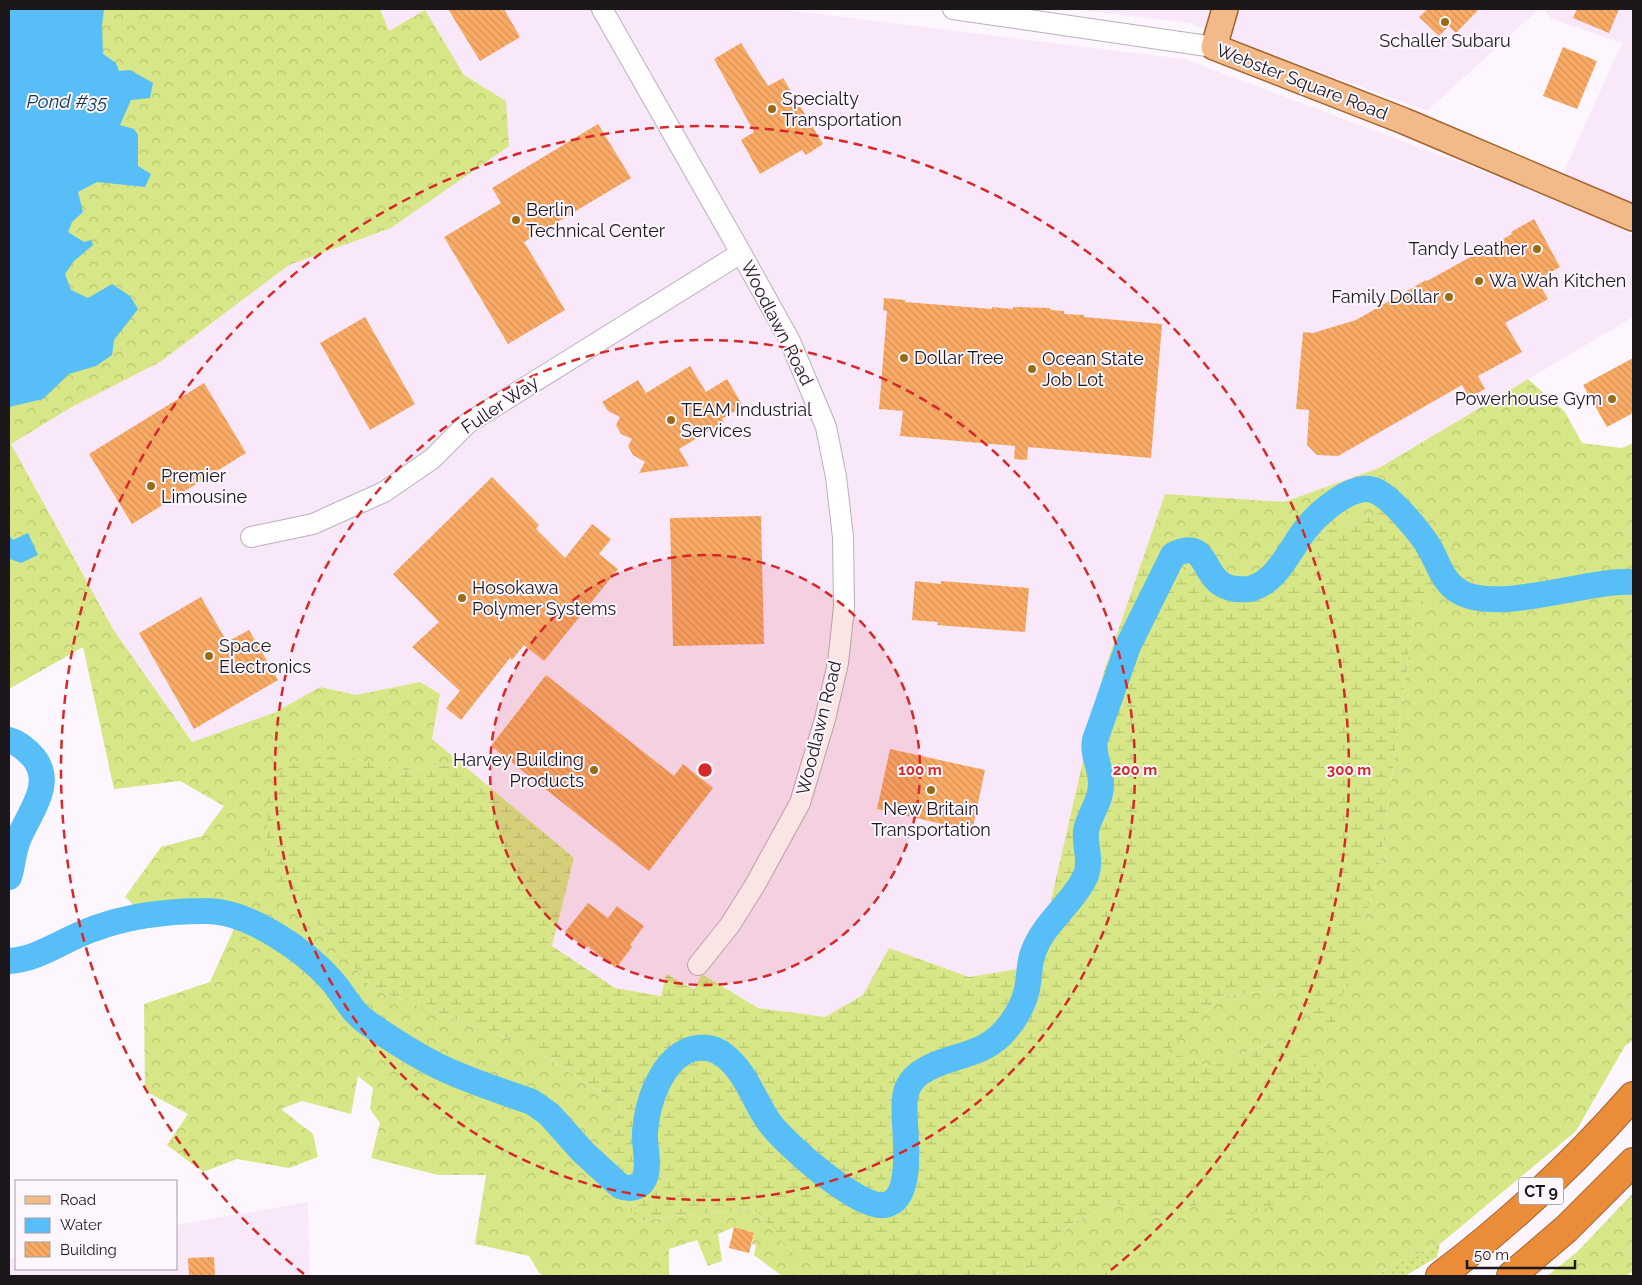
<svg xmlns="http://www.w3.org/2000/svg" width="1642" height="1285" font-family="Raleway,sans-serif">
  <defs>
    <pattern id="grass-dots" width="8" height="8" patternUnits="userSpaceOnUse" patternTransform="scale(1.25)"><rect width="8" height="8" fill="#d7e686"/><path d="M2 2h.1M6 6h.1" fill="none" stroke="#b8c573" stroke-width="1.8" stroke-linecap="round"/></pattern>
    <pattern id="forest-crowns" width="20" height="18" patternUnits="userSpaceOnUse" patternTransform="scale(1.25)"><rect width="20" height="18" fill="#d7e686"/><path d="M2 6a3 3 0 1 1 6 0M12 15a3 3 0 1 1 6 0" fill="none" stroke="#b8c573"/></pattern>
    <pattern id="wetland-marsh" width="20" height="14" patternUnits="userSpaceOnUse" patternTransform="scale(1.25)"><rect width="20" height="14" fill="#d7e686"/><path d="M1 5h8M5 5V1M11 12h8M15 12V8" fill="none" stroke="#b8c573"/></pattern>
    <pattern id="building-back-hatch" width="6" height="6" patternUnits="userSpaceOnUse" patternTransform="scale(1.25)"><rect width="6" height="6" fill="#f9ab66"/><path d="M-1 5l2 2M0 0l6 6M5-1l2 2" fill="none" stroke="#d59258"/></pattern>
  </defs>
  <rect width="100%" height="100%" fill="#fdf6fe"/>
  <g fill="#f9e8fa">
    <polygon points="380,9 779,9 1184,59 1570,204 1633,235 1633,317 1379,468 1284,502 1165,495 1103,674 1049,909 1018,969 969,977 889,948 863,995 825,1017 758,1008 703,974 694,989 661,996 615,988 552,946 574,858 432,739 440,694 420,682 356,695 320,687 274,713 192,742 113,629 11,444 70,408 160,362 289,265 391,228 506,101 464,75 425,10 389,31"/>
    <polygon points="1072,9 1539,9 1427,111 1189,23"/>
    <polygon points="1543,9 1633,9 1633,204 1562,176 1622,43 1552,19"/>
    <polygon points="308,1202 310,1276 9,1276 9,1260 16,1257 16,1269 176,1269 176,1225"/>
  </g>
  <polygon fill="url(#grass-dots)" points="1440,1244 1437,1257 1405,1276 1377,1276 1395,1263"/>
  <g fill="url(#forest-crowns)">
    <polygon points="9,9 380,9 389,31 425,10 464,75 506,101 509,146 391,228 289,265 160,362 70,408 11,444 113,629 192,742 274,713 320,687 356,695 420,682 440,694 432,739 461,763 406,771 339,755 266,880 297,900 373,989 523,1044 621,1104 614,1134 599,1160 623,1203 641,1221 675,1216 754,1209 793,1253 829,1276 782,1276 754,1255 756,1245 752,1244 754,1233 734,1227 718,1234 722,1261 708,1266 697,1240 669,1249 669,1276 550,1276 540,1274 529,1256 475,1244 486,1175 438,1175 371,1158 380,1123 370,1109 373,1088 358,1076 351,1114 302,1101 281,1109 313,1134 318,1157 289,1168 237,1159 203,1172 167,1145 188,1114 145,1091 144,1004 210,982 241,913 143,913 125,897 161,847 202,836 224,806 180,781 114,789 83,647 9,689"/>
    <polygon points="1528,379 1565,412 1582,443 1622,448 1633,443 1633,1040 1625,1046 1576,1131 1440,1244 1395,1263 1377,1276 979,1276 1045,1267 1069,1225 1115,1203 1152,1218 1201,1204 1236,1220 1276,1040 1210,1067 1167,1051 1221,997 1284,988 1332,1032 1379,869 1415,608 1461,556 1403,505 1325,531 1270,578 1140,567 1165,494 1284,502 1379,468"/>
    <polygon points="1633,1193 1633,1271 1627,1276 1547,1276 1577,1252"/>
  </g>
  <polygon fill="url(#wetland-marsh)" points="1403,505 1462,556 1415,608 1379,869 1332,1033 1284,988 1221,997 1168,1051 1210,1067 1276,1040 1315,1060 1331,1122 1321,1187 1236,1220 1201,1204 1152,1218 1115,1203 1069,1225 1046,1267 979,1276 829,1276 793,1253 754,1209 675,1216 641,1221 623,1203 599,1159 614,1134 621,1104 523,1044 373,989 297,900 266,880 268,794 284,766 339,755 406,771 461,763 574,858 552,946 615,988 661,996 666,974 694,989 702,974 758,1008 825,1017 863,995 889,948 969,977 1018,969 1049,909 1103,674 1140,567 1270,578 1325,531"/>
  <g fill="#58bef7">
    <polygon points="9,9 104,9 102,25 103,54 116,63 119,71 130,70 153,83 150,98 131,100 120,125 134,129 138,135 138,166 151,174 145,187 97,182 78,192 83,212 72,222 68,232 84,242 91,240 93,245 74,261 65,274 71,290 88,298 112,284 130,296 138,309 114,340 112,355 96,366 69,374 43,399 9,407"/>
    <polygon points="28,533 38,555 21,563 10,559 9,561 9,535 13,540"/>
  </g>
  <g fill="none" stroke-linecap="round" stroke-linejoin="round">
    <g stroke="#58bef7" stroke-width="26">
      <path d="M9,740C19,743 27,750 34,758C55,785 28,814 18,840C13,852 13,865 9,877"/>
      <path d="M9,961C40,959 64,939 93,929C128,916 168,911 205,911C247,910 305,950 332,981C346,997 350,1011 369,1024C391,1039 415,1055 440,1067C469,1081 501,1091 532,1102L549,1114L583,1152L620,1186C630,1190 641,1188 645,1177C650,1163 644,1147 645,1132C647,1103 661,1059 692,1049C703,1046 716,1048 725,1056C746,1072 754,1101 769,1122C784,1143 859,1210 885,1205C919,1198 901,1120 905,1098C906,1088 912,1079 920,1073C945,1055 978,1058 1001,1035C1014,1022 1026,1002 1028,983C1030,973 1029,963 1033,953C1043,923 1073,904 1086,875C1092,859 1084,846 1086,831C1089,814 1102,801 1101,783C1101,768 1092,755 1095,740L1128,646L1173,555C1205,538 1202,570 1220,583C1227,589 1241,590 1249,589C1276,584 1290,549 1305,530C1316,515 1341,494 1359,490C1365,488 1372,489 1378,492C1393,500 1420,532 1429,547C1438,562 1442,581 1458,591C1497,615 1587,579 1633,582"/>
    </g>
  </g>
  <g fill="url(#building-back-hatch)">
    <polygon points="448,9 504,9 520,37 480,61"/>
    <polygon points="1428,9 1479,9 1456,33 1449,26 1439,36 1419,17"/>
    <polygon points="1577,9 1619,9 1609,33 1573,18"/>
    <polygon points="741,43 768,86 783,78 823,144 806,155 802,150 760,174 741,140 754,132 714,59"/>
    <polygon points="1563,47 1597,61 1577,109 1543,96"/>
    <polygon points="598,124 631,178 524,242 565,310 508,344 444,237 501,203 492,188"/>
    <polygon points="1534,219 1560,267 1537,280 1548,299 1505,323 1522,352 1478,376 1485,389 1469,398 1462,385 1338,456 1317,455 1307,445 1309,410 1296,409 1303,332 1313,333 1356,320 1426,280 1427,281 1512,234 1511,232"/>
    <polygon points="884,298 905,300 905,302 992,309 992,307 1013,309 1013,307 1050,308 1051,310 1064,311 1064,314 1084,315 1084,317 1162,324 1151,458 1028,447 1027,460 1014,459 1015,446 900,436 903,411 879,409 887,311 883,310"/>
    <polygon points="365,317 415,404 370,430 320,343"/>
    <polygon points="1633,358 1633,413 1607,427 1583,385"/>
    <polygon points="690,366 706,392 727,379 743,406 722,419 724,422 679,449 689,466 639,473 645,462 633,455 628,446 632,439 621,434 616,425 620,417 608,411 602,402 638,380 646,393"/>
    <polygon points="204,383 246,453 132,524 89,454"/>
    <polygon points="492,477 539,525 536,529 565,558 592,524 611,539 599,554 618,569 544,661 524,645 512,660 510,658 461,720 446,708 460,691 412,647 439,622 393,574"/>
    <polygon points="761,516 764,644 673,646 670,518"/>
    <polygon points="915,581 941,584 941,581 1029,588 1025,632 937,625 938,622 912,620"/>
    <polygon points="201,597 227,642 249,630 278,680 194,729 139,633"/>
    <polygon points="546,675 674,776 683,764 713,788 649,871 491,746"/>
    <polygon points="890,749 985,770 972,831 877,809"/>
    <polygon points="588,903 608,918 617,906 644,926 630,945 632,947 616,968 587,946 585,948 565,932"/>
    <polygon points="734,1227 754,1233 749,1253 729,1248"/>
    <polygon points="214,1257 215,1276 189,1276 188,1258"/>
  </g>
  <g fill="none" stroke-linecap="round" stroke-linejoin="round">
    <defs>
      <g id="minor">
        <polyline points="602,9 741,253 790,341 826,427 836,477 843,537 844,607 838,663 825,719 800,803 755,885 730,925 698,965"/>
        <polyline points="953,9 1214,47"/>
        <polyline points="251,537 313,524 384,492 432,459 468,423 741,253"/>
      </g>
      <polyline id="major" points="1225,9 1214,47 1404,121 1633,218"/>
      <g id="highway">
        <path d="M1440,1276C1510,1223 1575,1162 1633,1096"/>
        <polyline points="1511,1276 1566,1229 1633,1162"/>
      </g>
    </defs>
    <use href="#minor" stroke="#baafbb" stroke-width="22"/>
    <use href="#major" stroke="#a2632e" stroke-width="28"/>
    <use href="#highway" stroke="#a2632e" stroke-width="30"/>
    <use href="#minor" stroke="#fff" stroke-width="20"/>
    <use href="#major" stroke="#f2ba88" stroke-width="25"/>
    <use href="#highway" stroke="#ea8c38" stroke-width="28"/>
  </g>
  <circle cx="705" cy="770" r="215" fill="#d62828" fill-opacity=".12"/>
  <g fill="none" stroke="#d62828" stroke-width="2.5" stroke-dasharray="9 6">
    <circle cx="705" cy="770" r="215"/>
    <circle cx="705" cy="770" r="430"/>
    <path d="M304 1274A644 644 0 1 1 1106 1274"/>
  </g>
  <g fill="#966c17" stroke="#fdf6fe" stroke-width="2">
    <circle cx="1445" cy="22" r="5"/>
    <circle cx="772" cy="109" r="5"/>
    <circle cx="516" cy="220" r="5"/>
    <circle cx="1537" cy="249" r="5"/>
    <circle cx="1479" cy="281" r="5"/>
    <circle cx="1449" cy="297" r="5"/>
    <circle cx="904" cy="358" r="5"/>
    <circle cx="1032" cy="369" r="5"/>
    <circle cx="1612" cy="399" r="5"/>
    <circle cx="671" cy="420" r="5"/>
    <circle cx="151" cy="486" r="5"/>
    <circle cx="462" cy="598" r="5"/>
    <circle cx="209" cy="656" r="5"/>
    <circle cx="594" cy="770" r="5"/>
    <circle cx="931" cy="790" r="5"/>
  </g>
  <g text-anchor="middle" stroke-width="4" stroke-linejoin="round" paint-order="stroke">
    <rect fill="#fdf6fe" stroke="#5f5a5f" stroke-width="1" x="1518.5" y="1177.5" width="45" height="27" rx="4"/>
    <g font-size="16" font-weight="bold" fill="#1b171b">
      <text x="1541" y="1197">CT 9</text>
    </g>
    <g font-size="18" fill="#1b171b" stroke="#fdf6fe" text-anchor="start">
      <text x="1445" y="47" text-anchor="middle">Schaller Subaru</text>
      <text x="782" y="105">Specialty<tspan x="782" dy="21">Transportation</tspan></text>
      <text x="526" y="216">Berlin<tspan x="526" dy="21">Technical Center</tspan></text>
      <text x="1527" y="255" text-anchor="end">Tandy Leather</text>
      <text x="1489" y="287">Wa Wah Kitchen</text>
      <text x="1439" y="303" text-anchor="end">Family Dollar</text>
      <text x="914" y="364">Dollar Tree</text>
      <text x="1042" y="365">Ocean State<tspan x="1042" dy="21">Job Lot</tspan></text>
      <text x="1602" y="405" text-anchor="end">Powerhouse Gym</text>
      <text x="681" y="416">TEAM Industrial<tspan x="681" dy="21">Services</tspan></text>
      <text x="161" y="482">Premier<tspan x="161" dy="21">Limousine</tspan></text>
      <text x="472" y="594">Hosokawa<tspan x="472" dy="21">Polymer Systems</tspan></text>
      <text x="219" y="652">Space<tspan x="219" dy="21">Electronics</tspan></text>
      <text x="584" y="766" text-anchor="end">Harvey Building<tspan x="584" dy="21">Products</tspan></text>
      <text x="931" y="815" text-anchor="middle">New Britain<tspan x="931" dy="21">Transportation</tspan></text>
    </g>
    <g font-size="18" fill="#1b171b" stroke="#fdf6fe">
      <text transform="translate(1302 82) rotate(21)" y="6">Webster Square Road</text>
      <text transform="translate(777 323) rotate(63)" y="6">Woodlawn Road</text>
      <text transform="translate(500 405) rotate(-34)" y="6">Fuller Way</text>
      <text transform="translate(819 728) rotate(-76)" y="6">Woodlawn Road</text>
    </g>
    <g font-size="19" font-style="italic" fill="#0d3a51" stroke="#fdf6fe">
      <text x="67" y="108">Pond #35</text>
    </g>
  </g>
  <circle cx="705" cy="770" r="8" fill="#d62828" stroke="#fdf6fe" stroke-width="2.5"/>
  <g font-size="15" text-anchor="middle" font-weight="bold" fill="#d62828" stroke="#fdf6fe" stroke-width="4" stroke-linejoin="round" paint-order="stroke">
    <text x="920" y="775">100 m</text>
    <text x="1135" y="775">200 m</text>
    <text x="1349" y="775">300 m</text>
  </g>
  <rect width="1642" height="1285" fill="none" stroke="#1b171b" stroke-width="20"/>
  <rect x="15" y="1180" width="162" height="90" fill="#fdf6fe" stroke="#a39da3"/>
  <rect x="25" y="1196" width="25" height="8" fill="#f2ba88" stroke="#a39da3"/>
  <text x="60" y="1205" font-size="15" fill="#1b171b">Road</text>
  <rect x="25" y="1218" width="25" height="15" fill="#58bef7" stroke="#a39da3"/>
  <text x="60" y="1230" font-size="15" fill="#1b171b">Water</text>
  <rect x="25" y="1242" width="25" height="15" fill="url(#building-back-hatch)" stroke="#a39da3"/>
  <text x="60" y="1255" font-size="15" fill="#1b171b">Building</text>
  <path d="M1467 1260v8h108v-8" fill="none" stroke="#1b171b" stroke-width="2.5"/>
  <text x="1474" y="1260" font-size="15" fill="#1b171b" stroke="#fdf6fe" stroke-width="4" paint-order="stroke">50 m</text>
</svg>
